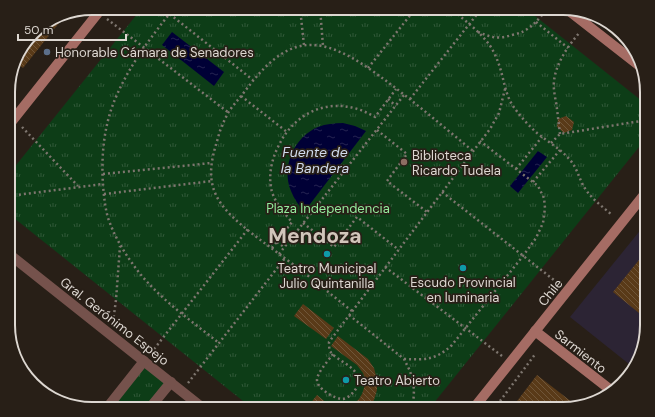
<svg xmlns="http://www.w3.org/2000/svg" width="655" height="417" font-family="'DM Sans',sans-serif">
  <defs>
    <pattern id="park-tufts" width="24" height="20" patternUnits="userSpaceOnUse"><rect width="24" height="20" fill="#0d3d17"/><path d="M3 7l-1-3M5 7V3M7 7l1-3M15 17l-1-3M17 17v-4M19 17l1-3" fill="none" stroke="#305838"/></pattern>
    <pattern id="water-ripples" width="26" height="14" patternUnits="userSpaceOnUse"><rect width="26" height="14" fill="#000036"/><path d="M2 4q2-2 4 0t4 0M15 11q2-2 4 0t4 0" fill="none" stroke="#252452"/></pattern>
    <pattern id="building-back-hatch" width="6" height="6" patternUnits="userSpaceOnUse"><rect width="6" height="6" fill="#593a18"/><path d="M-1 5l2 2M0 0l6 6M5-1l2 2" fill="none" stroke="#705639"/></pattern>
  </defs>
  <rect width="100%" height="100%" fill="#281f17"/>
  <polygon fill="#2c2434" points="647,222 647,330 634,368 570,317"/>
  <g fill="url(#park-tufts)">
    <polygon points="142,8 525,8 647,105 647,137 429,409 253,409 9,214 9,174"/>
    <polygon points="144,361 171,382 149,409 106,409"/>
  </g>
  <g fill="url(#water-ripples)">
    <polygon points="172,32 224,72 214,86 162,45"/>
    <path d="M343,123L355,126L366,131L304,212C299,205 294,199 291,191C281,167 294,137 318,127C326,124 334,123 343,123Z"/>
    <polygon points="538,151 547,157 518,193 510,186"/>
  </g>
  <g fill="url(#building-back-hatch)">
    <polygon points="67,13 23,68 15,62 17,55 37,29 60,14"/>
    <polygon points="566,116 574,122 572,130 564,133 557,127 558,119"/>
    <polygon points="647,250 647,303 639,313 613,292"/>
    <polygon points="303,304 334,328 326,339 294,316"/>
    <polygon points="338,336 368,359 374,368 377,379 377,390 374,400 368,409 348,409 359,399 362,394 365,385 365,379 363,373 357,365 331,346"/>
    <polygon points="537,375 577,406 568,409 511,409"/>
    <polygon points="317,395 334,409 306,409"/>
  </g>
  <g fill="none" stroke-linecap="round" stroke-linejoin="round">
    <g stroke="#7e766f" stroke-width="2.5" stroke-dasharray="2 3" stroke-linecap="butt">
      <polyline points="162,8 253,80"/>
      <path d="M174,8C152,36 130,64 116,97C104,124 101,155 103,185C104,197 105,207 108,218C114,235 122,249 132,263C154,295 189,319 219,343"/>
      <polyline points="300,8 304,45"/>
      <polyline points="320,8 323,46"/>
      <path d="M450,8C463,19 478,30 488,43C492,48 496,56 498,62C504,77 504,92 513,106C520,116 528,125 537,133C548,142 561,149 570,160C578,169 579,180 586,190C593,200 603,207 612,215"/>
      <polyline points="107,19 229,113"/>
      <polyline points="536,22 568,48"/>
      <path d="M478,32C483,34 488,36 493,37C499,38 506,37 512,35C529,32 537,21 548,8"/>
      <polyline points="368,68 416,8"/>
      <polyline points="241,96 287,132"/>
      <polyline points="388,99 396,106"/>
      <polyline points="410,99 482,8"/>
      <polyline points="22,127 78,186"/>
      <polyline points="377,130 407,154 387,181 427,212"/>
      <path d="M560,134C559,126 558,117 557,109C556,100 553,91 554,81C556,63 568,46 580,32"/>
      <polyline points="551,143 560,134 647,120"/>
      <polyline points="516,169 542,137"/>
      <polyline points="103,174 211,163"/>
      <polyline points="533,182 560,150"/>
      <polyline points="442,192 559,284"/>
      <polyline points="104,194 212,181"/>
      <polyline points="9,196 103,184"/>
      <polyline points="303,223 334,247 357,217 399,250"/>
      <polyline points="277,242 284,247"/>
      <path d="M272,248L292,222C284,213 276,204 272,192C268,177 271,161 278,147C296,108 337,94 375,117L396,89"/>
      <polyline points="279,254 404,95"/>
      <polyline points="385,267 502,356"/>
      <path d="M352,311C329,293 307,274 283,257C264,242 233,222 220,202C206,181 211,160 218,138C220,129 224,121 228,113C233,105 239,99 245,91C265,65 289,37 326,47C349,53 370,69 389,83C418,105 445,128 473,151"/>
      <polyline points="349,315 404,359 410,371 413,382 414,390 413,409"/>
      <polyline points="113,322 116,300 120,246"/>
      <polyline points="151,353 248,229"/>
      <path d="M333,354C328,361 317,373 317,380C317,389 335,399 343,399C348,398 352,394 355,390C357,388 358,385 358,382C360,367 336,361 330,351C329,348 329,345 329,342L490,129L499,113L505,89"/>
      <path d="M404,359C425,360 436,360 452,345L523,256L536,238L543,223L545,208L544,198L538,186L480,141"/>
      <polyline points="188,383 285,258"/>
      <polyline points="494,409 536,353"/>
    </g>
    <g stroke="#75524c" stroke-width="10">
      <polyline points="9,254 204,409"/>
      <polyline points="106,409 144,361"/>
      <polyline points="149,409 171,382"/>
    </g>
    <g stroke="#a56c64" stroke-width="10">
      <polyline points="568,10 641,67"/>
      <polyline points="9,125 102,8"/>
      <polyline points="535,331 612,391"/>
      <polyline points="473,409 647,191"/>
    </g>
  </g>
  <circle fill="#5c6f8a" stroke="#281f17" stroke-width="1.5" cx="47" cy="52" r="4"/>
  <circle fill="#8d6e63" stroke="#281f17" stroke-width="1.5" cx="404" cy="162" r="4"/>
  <g fill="#0f9aa8" stroke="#281f17" stroke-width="1.5">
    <circle cx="327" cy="254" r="4"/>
    <circle cx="463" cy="268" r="4"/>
    <circle cx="346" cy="380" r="4"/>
  </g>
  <g text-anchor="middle" stroke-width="3.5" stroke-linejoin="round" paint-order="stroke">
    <g font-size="13" fill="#ddd7d1" stroke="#281f17" text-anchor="start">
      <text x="55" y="57">Honorable Cámara de Senadores</text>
      <text x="412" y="160">Biblioteca<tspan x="412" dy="15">Ricardo Tudela</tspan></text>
      <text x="327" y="273" text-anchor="middle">Teatro Municipal<tspan x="327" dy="15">Julio Quintanilla</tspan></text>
      <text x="463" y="287" text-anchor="middle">Escudo Provincial<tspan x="463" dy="15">en luminaria</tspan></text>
      <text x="354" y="385">Teatro Abierto</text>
    </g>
    <g font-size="13" fill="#93ec9c" stroke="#281f17">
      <text x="328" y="213">Plaza Independencia</text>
    </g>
    <g font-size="13" fill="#ddd7d1" stroke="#281f17">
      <text transform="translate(550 292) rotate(-51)" y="5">Chile</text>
      <text transform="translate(115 321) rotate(38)" y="5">Gral. Gerónimo Espejo</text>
      <text transform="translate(581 351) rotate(38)" y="5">Sarmiento</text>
    </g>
    <g font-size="14" font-style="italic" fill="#d0dbed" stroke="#281f17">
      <text x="315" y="157">Fuente de<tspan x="315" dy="16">la Bandera</tspan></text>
    </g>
    <g font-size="21" font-weight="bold" fill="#d1c5ba" stroke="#281f17">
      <text x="315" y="243">Mendoza</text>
    </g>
  </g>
  <path d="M0 0H655V417H0ZM92 15H563A77 77 0 0 1 640 92V325A77 77 0 0 1 563 402H92A77 77 0 0 1 15 325V92A77 77 0 0 1 92 15Z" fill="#281f17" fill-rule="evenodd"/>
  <path fill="none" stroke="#ddd7d1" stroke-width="2" d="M92 15H563A77 77 0 0 1 640 92V325A77 77 0 0 1 563 402H92A77 77 0 0 1 15 325V92A77 77 0 0 1 92 15Z"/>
  <path d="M18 34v6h108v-6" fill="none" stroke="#ddd7d1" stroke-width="2"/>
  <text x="24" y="34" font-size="12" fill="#ddd7d1" stroke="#281f17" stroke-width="3" paint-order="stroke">50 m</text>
</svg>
